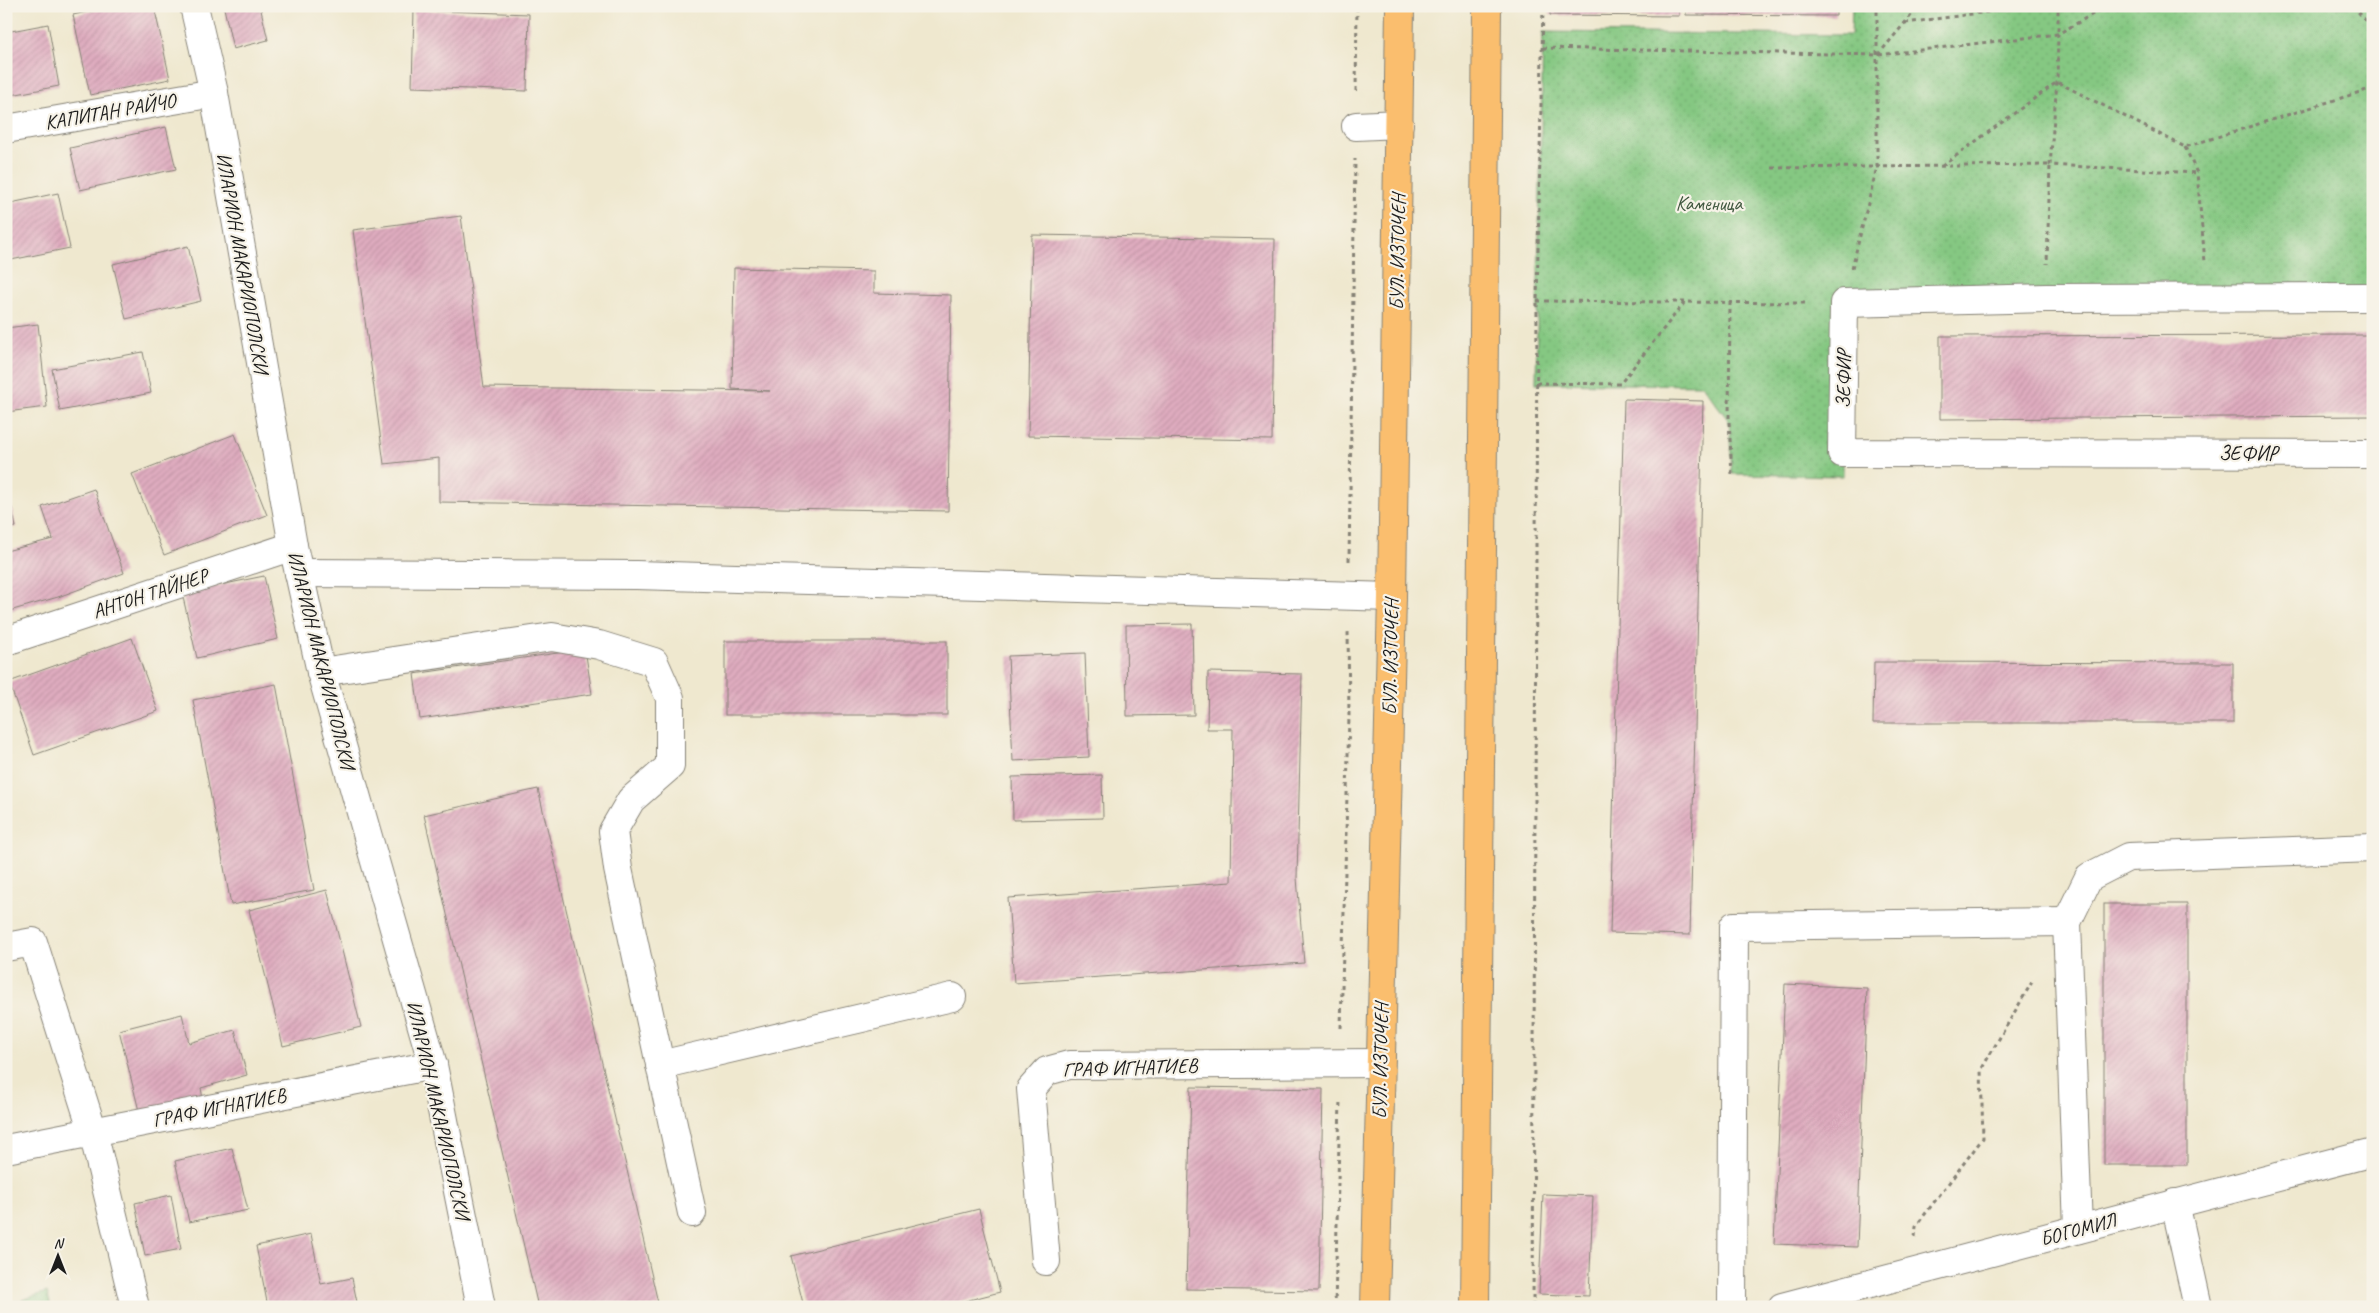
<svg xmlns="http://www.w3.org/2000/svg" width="2379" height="1313" font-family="Caveat,sans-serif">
  <defs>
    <pattern id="park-dots" width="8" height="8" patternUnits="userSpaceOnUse" patternTransform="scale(1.25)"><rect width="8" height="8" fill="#85c882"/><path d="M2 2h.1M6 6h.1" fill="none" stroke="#72ab70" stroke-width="1.8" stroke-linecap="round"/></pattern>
    <pattern id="building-hatch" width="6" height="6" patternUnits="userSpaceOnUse" patternTransform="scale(1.25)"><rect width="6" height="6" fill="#dfacbf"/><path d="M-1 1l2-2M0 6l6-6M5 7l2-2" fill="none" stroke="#bf93a4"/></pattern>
  </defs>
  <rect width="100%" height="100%" fill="#f7f3e8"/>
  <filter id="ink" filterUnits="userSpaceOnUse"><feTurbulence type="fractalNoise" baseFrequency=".02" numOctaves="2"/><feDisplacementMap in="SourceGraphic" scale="10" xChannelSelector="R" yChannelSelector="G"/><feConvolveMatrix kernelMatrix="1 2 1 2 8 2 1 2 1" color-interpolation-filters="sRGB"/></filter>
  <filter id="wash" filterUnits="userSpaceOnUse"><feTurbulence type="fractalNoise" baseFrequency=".0096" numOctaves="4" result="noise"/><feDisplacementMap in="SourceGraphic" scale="20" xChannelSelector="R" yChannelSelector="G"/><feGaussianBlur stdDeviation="1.12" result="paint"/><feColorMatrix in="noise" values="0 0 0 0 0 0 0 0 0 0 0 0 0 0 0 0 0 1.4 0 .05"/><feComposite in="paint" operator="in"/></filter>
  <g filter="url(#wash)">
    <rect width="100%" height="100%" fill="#efe8cf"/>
    <g fill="url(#park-dots)" stroke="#50724f">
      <polygon points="1852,6 2373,6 2373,298 1844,303 1843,476 1732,474 1729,421 1702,385 1536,383 1543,32 1851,35"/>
      <polygon points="47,1292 51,1307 6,1307 6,1305"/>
    </g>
    <g id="blocks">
      <g fill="url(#building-hatch)">
        <polygon points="114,6 154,6 170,79 90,95 73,15"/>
        <polygon points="230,6 260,6 268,40 233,49 224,8"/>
        <polygon points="1550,6 1679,6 1679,16 1550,15"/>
        <polygon points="1686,6 1836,6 1836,16 1686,15"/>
        <polygon points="414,10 529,14 527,91 412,87"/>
        <polygon points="48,24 59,86 6,96 6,32"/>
        <polygon points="166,127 176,169 80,190 70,148"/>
        <polygon points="58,193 70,248 6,261 6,204"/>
        <polygon points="461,216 484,387 770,391 732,389 734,268 874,271 874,293 951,295 948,511 439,502 439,458 384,464 353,230"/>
        <polygon points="1032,235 1275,239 1272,440 1028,436"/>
        <polygon points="188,246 201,301 126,319 113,264"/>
        <polygon points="38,324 47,407 6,412 6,328"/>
        <polygon points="2373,335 2373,416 1940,419 1940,336"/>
        <polygon points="143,352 151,393 60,411 52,369"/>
        <polygon points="1624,399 1703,401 1690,935 1610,933"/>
        <polygon points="235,434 267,515 164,555 132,474"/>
        <polygon points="6,482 16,527 6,529"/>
        <polygon points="94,489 124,573 58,597 6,612 6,551 53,539 42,507"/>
        <polygon points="264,576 278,639 197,658 182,593"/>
        <polygon points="1192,624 1194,715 1127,716 1126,625"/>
        <polygon points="132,638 158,711 34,755 9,682"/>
        <rect x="725" y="641" width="222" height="74"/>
        <polygon points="585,649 592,694 420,719 414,674"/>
        <polygon points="1085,653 1089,757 1013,761 1008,656"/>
        <polygon points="1874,662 2233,663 2233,723 1873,723"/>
        <polygon points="1208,672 1302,674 1297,878 1304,963 1014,983 1008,898 1231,882 1233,729 1207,729"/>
        <polygon points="276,684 314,890 231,905 193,700"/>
        <polygon points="1102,775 1103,818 1013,820 1012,777"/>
        <polygon points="538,789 659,1307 538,1307 424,815"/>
        <polygon points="327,890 361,1027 283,1046 249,910"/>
        <rect x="2104" y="904" width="83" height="261"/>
        <polygon points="1785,984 1867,988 1857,1247 1774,1244"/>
        <polygon points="182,1014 189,1043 235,1030 247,1075 201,1088 203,1099 140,1115 119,1030"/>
        <polygon points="1191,1087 1323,1089 1319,1291 1186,1289"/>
        <polygon points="232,1148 248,1210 189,1222 175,1161"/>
        <polygon points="1543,1194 1593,1196 1589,1296 1539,1294"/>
        <polygon points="171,1195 181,1249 145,1256 135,1203"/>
        <polygon points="979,1209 1000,1292 942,1307 804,1307 791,1256"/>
        <polygon points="311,1234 321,1284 352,1278 358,1307 268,1307 256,1246"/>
      </g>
    </g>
  </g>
  <g filter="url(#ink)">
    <use href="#blocks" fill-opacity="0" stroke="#868276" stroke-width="1"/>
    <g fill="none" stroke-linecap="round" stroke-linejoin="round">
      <defs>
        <g id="minor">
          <polyline points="194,6 214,93 293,546 321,672 433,1065 481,1307"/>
          <polyline points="1356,126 1399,124"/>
          <polyline points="6,129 214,93"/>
          <polyline points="2373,297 2046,298 1844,303 1842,453 2373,454"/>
          <polyline points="299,573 636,575 1392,597"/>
          <polyline points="6,641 293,546"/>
          <polyline points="321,672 552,637 599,645 654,662 670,698 670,766 631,800 613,831 618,869 692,1213"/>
          <polyline points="6,947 33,942 93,1132 135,1307"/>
          <polyline points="660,1065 952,997"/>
          <polyline points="6,1149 433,1065"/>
          <polyline points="2175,1203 2198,1307"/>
          <polyline points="2078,1229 2067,922 2089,877 2128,857 2373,848"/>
          <polyline points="1046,1261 1031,1089 1047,1071 1069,1065 1380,1063"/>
          <polyline points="1732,1307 1734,926 2067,922"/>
          <polyline points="1782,1307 2373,1152"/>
        </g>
        <g id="major">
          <polyline points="1375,1307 1392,597 1400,6"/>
          <polyline points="1475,1307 1487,6"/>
        </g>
      </defs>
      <use href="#minor" stroke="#868276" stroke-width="30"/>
      <use href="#major" stroke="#868276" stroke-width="30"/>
      <g stroke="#868276" stroke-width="3" stroke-dasharray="4 4" stroke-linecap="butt">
        <polyline points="2107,6 2058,34 2057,82 2050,165 2197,173"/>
        <polyline points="2353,6 2373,29"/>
        <polyline points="1905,23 2033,6"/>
        <polyline points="1543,48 1878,55 2058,34 2058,6"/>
        <polyline points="1878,55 1919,6"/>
        <polyline points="1356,91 1357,6"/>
        <polyline points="2185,147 2197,173 2205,262"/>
        <polyline points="1942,166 2057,82 2185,147 2373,88"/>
        <polyline points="1772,168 2050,165 2047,264"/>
        <polyline points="1852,268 1877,167 1877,6"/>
        <polyline points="1537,301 1809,303"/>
        <polyline points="1730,302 1729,421 1732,474"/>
        <polyline points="1536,383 1620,384 1684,303"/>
        <polyline points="1349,561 1355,159"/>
        <polyline points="1341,1028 1349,716 1348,629"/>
        <polyline points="1915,1237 1916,1226 1983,1138 1981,1070 2032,982"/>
        <polyline points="1335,1307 1340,1099"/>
        <polyline points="1533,1307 1537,301 1543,6"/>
      </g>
      <use href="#minor" stroke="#fff" stroke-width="28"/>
      <use href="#major" stroke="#fabe6e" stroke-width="28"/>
    </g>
  </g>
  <g text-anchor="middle" stroke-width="4.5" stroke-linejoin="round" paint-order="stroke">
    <g font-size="20" fill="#1c1c1c" stroke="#f7f3e8">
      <text transform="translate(110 111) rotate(-10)" y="7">КАПИТАН РАЙЧО</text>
      <text transform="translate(1397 252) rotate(-89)" y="7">БУЛ. ИЗТОЧЕН</text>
      <text transform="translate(243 263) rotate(80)" y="7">ИЛАРИОН МАКАРИОПОЛСКИ</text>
      <text transform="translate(1843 379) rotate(-89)" y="7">ЗЕФИР</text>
      <text x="2248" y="460">ЗЕФИР</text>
      <text transform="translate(150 593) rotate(-18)" y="7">АНТОН ТАЙНЕР</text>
      <text transform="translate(1390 657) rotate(-89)" y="7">БУЛ. ИЗТОЧЕН</text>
      <text transform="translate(322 660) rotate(76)" y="7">ИЛАРИОН МАКАРИОПОЛСКИ</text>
      <text transform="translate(1380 1061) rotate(-89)" y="7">БУЛ. ИЗТОЧЕН</text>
      <text transform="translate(1130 1067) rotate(-2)" y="7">ГРАФ ИГНАТИЕВ</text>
      <text transform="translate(219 1107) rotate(-11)" y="7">ГРАФ ИГНАТИЕВ</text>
      <text transform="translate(439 1110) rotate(77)" y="7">ИЛАРИОН МАКАРИОПОЛСКИ</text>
      <text transform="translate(2078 1229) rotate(-15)" y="7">БОГОМИЛ</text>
    </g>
    <g font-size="20" fill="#415840" stroke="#f7f3e8">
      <text x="1709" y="210">Каменица</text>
    </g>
  </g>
  <rect width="2379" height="1313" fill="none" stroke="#f7f3e8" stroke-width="25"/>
  <g transform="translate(58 1256)" stroke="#f7f3e8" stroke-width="4" paint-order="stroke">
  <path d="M0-4L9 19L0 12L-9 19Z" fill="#1c1c1c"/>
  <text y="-8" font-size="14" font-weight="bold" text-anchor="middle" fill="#1c1c1c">N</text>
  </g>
</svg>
